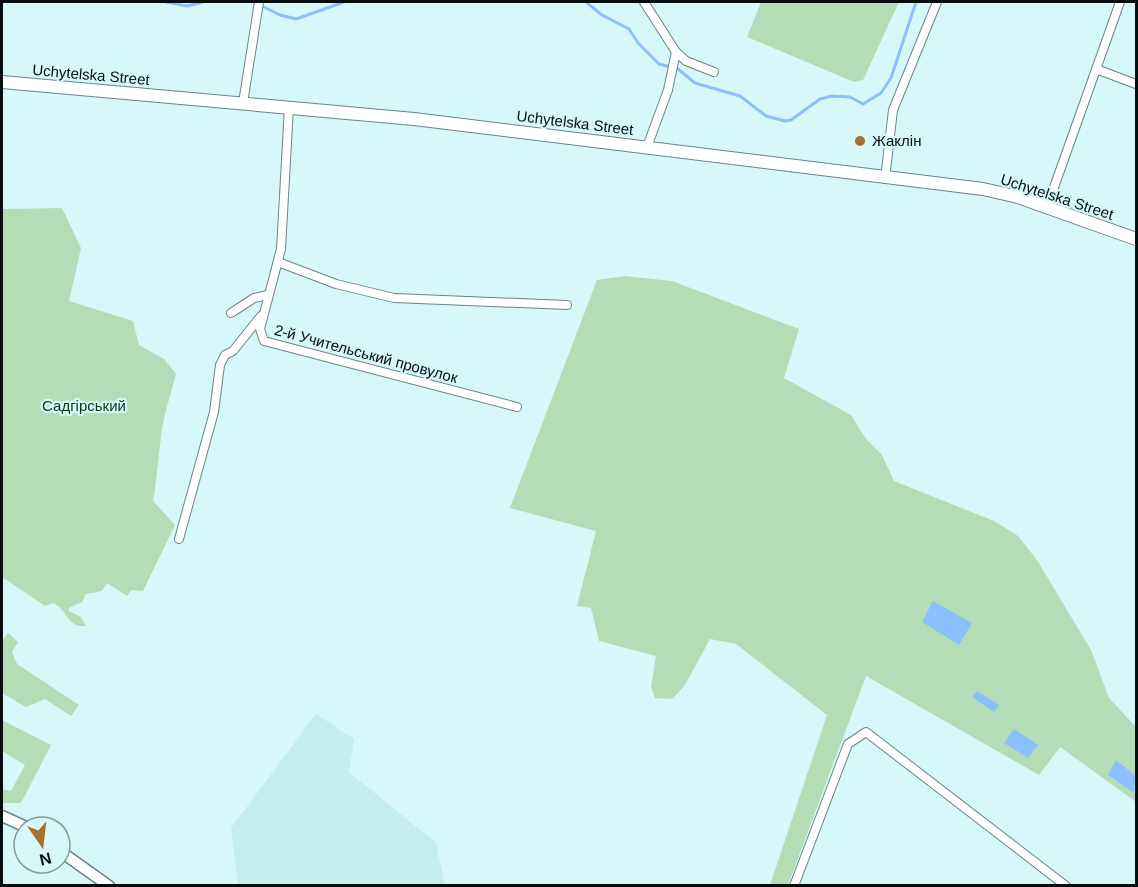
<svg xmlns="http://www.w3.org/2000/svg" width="1138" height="887" font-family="Arial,sans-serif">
  <rect width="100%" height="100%" fill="#d7f8f9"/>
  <polygon fill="#c4edef" points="316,714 354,739 349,772 436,843 445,885 238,885 231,828"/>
  <g fill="#b3ddb6">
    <polygon points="761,2 899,2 863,80 854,82 747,37"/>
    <path d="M62,208L81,248L69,301L133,321L139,345L164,359L176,374C171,394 163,416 161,437C158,459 157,480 153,501L175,525L143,591L131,590L127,596L107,583L102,591L86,594L82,602L69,608V611L81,617L86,626C66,628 68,609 53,603L45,606L2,577V209Z"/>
    <polygon points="625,276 672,281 799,329 784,378 851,415 866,439 882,455 894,481 994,521 1018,536 1037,560 1091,650 1109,698 1136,727 1136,776 1116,760 1134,793 1136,790 1136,802 1060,747 1039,775 866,676 788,885 770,885 827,715 736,644 710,639 685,685 672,699 655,698 651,687 656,656 599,641 591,608 577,606 596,531 510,508 597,280"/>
    <polygon points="8,633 18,642 12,652 17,664 79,705 71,716 45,699 26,707 2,693 2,641"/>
    <polygon points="2,720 51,745 21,803 2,803 2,789 11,791 25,765 2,751"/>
  </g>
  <g fill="#8bbffd">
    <polygon points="933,601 972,623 959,645 922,622"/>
    <polygon points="977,691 999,705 994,712 972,697"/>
    <polygon points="1014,729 1038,745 1028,758 1004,743"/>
    <polygon points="1116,760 1136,776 1134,793 1108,775"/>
  </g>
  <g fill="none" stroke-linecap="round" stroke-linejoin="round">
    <g stroke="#8bbffd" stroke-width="3">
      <polyline points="166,2 187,6 203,2"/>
      <polyline points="254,2 280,15 296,19 344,2"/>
      <polyline points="586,2 602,15 629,29 638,43 659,64 678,69 695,83 740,96 766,116 785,121 791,120 820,99 832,96 850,97 863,104 881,93 891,78 916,2"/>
    </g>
    <defs>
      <g id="minor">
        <polyline points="644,2 676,52 668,90 647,147"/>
        <polyline points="676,52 686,61 714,72"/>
        <polyline points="1096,69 1136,84"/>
        <polyline points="243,103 259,2"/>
        <polyline points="289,107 281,249 260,329 264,341 517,407"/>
        <polyline points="885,179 893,110 937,2"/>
        <polyline points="1047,207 1120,2"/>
        <polyline points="278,262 336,284 394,298 567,305"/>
        <polyline points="231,313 254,298 268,295"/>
        <polyline points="179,539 214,412 220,365 225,355 233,351 261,316"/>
        <polyline points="794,886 848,744 866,732 1066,886"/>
      </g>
      <g id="tertiary">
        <polyline points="2,816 26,827"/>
        <polyline points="60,851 109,886"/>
      </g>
      <polyline id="secondary" points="2,82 414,119 983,189 1018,197 1136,239"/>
    </defs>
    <use href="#minor" stroke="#688587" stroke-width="10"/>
    <use href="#tertiary" stroke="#688587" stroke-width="13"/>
    <use href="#secondary" stroke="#688587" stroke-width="14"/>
    <use href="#minor" stroke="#fff" stroke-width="8"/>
    <use href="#tertiary" stroke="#fff" stroke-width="10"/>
    <use href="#secondary" stroke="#fff" stroke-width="12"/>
  </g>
  <circle fill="#a86f2d" stroke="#d7f8f9" stroke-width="2" cx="860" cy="141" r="6"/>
  <g text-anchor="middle" stroke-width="4.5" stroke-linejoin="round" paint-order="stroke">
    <g font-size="15" fill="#040e0f" stroke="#d7f8f9">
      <text transform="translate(91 75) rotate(5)" y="5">Uchytelska Street</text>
      <text transform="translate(575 123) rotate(7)" y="5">Uchytelska Street</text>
      <text transform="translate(1057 197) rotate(18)" y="5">Uchytelska Street</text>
      <text transform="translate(366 354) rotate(15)" y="5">2-й Учительський провулок</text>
    </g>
    <g font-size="15" fill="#040e0f" stroke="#d7f8f9" text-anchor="start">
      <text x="872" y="146">Жаклін</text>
    </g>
    <g font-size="15" fill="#073712" stroke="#d7f8f9">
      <text x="84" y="411">Садгірський</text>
    </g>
  </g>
  <rect width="1138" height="887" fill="none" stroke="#040e0f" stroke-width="6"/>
  <g transform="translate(42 845) rotate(166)"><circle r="28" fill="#d7f8f9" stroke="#839a9b" stroke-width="1.5"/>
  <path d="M0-4.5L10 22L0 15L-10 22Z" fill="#a86f2d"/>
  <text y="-9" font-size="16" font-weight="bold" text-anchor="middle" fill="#040e0f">N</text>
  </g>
</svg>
